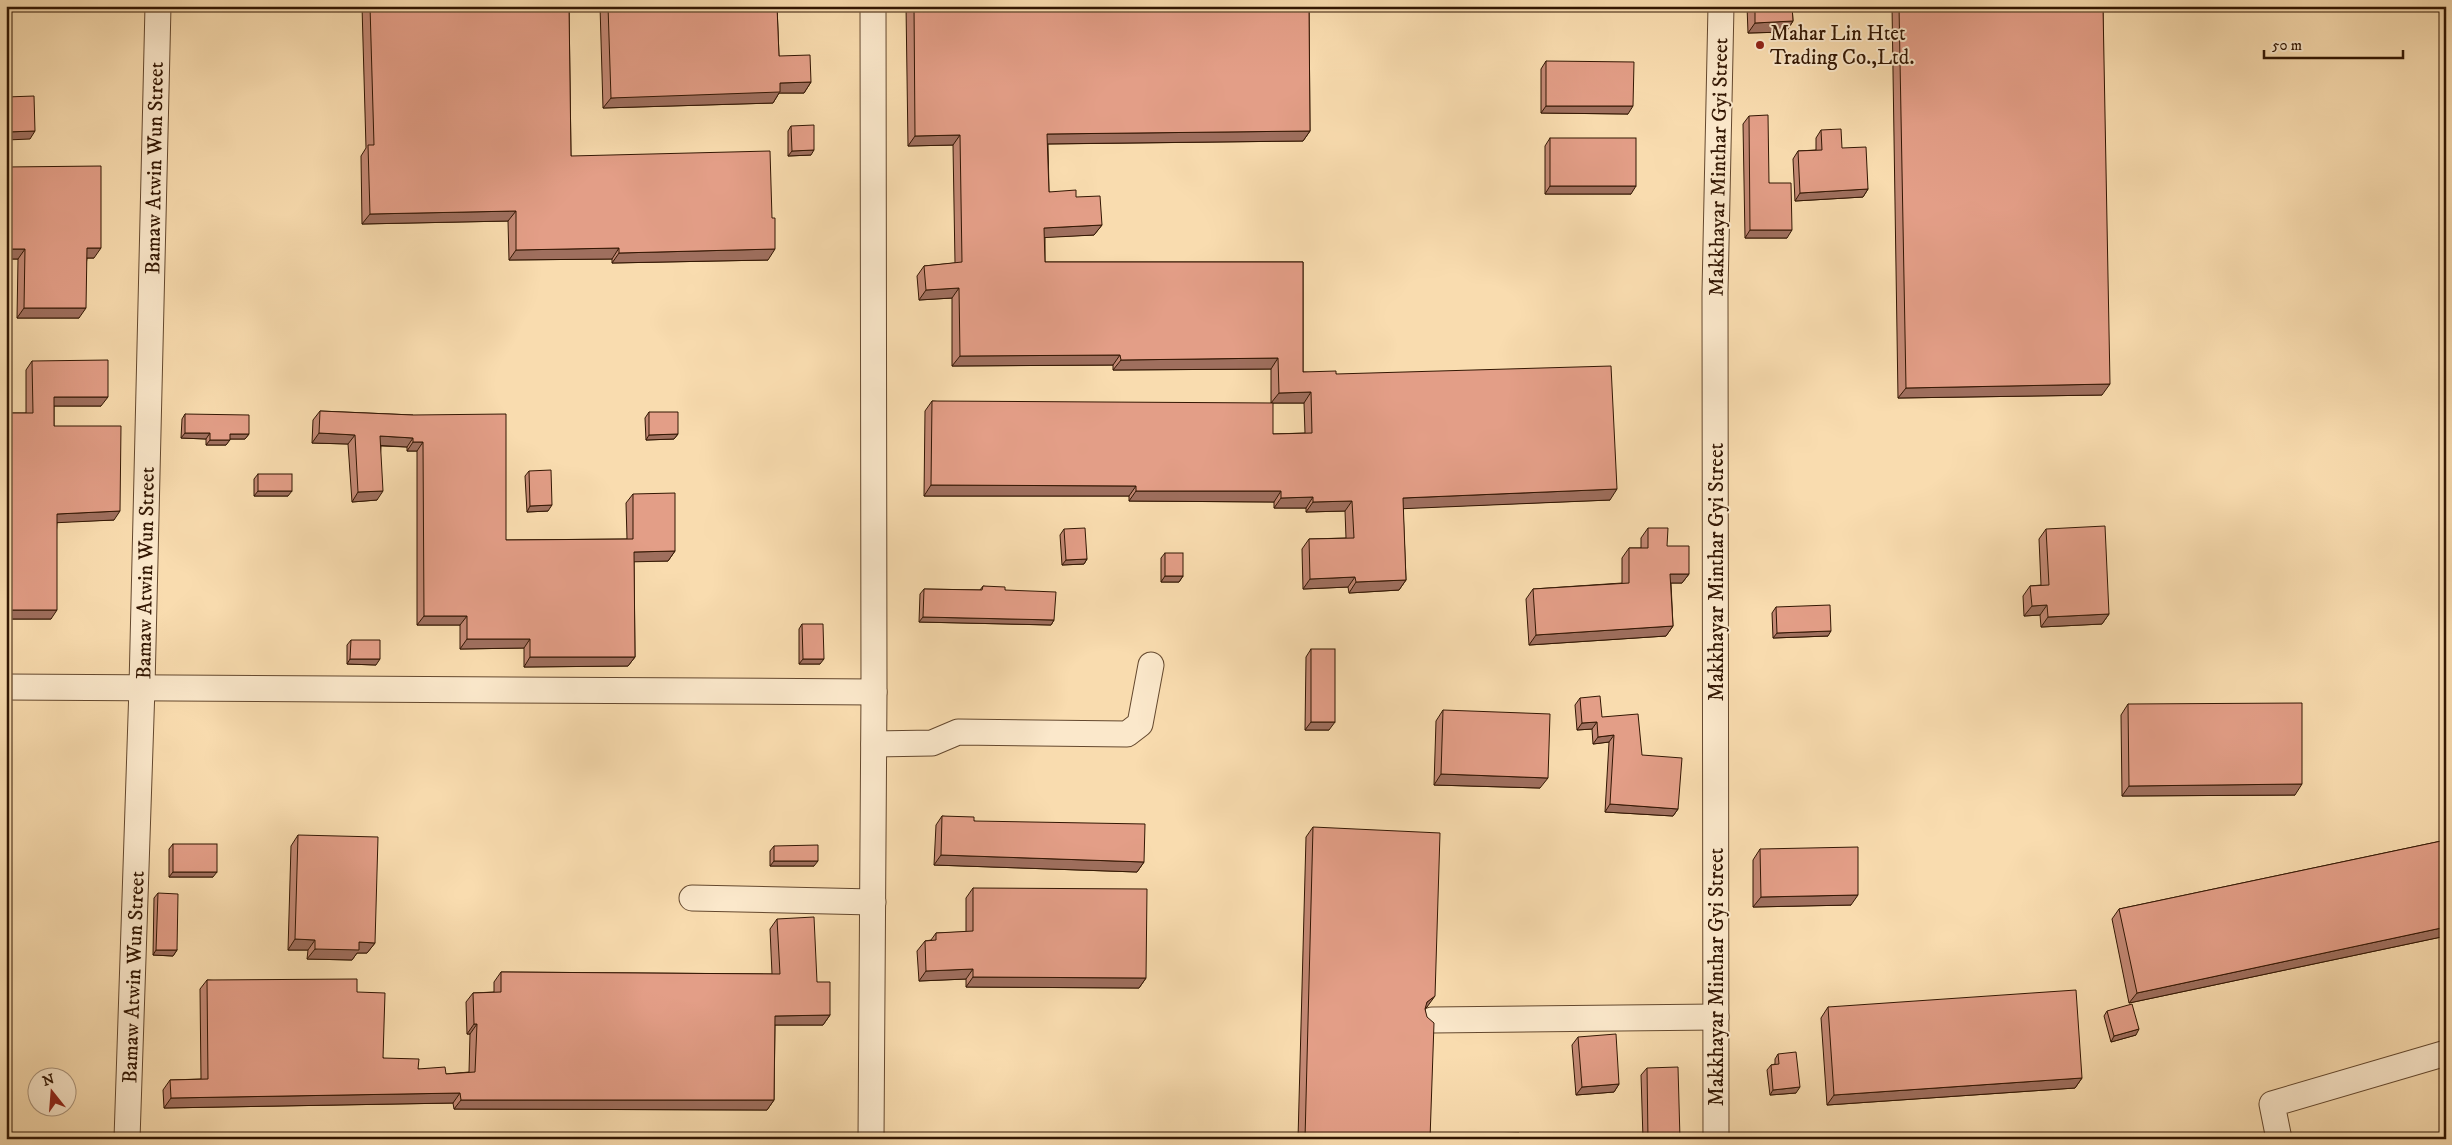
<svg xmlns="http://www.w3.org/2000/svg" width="2452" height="1145" font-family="'IM FELL DW Pica',serif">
  <rect width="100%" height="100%" fill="#f9dcaf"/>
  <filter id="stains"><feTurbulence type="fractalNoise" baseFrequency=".004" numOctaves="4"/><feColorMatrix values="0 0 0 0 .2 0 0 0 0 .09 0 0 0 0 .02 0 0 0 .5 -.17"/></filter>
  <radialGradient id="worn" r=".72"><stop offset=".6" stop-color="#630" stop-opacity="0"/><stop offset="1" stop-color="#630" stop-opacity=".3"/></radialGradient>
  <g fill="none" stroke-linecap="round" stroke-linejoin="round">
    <defs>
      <g id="minor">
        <polyline points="6,687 874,692"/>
        <polyline points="874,744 932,743 958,732 1127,734 1140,724 1151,665"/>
        <polyline points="692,898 873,902"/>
        <polyline points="1432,1020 1716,1017"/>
        <polyline points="127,1139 142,687 158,6"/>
        <polyline points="871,1139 874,692 873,6"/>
        <polyline points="1716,1139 1715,292 1721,6"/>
        <polyline points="2279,1139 2272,1104 2446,1053"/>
      </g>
    </defs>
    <use href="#minor" stroke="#64482e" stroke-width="27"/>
    <use href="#minor" stroke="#fbe8cb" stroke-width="25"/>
  </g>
  <g fill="#c38874" stroke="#331703">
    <polygon points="362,6 569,6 571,156 768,260 612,263 612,259 509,260 508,221 362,224 361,156 366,148"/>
    <polygon points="600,6 777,6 779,56 811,82 804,93 779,93 773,103 603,108"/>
    <polygon points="906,6 1309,6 1310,131 1303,141 1048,144 1049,192 1076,197 1102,225 1094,235 1045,237 1045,262 1303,262 1303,372 1336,374 1610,500 1403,508 1406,580 1399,590 1349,593 1348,587 1303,589 1302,549 1309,539 1346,538 1345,511 1306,512 1306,508 1274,508 1274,502 1129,501 1129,496 924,496 925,411 932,401 1273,434 1305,433 1304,403 1271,403 1271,369 1113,370 1113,365 952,366 952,298 919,300 917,276 924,266 955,263 953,145 908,146"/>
    <polygon points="1747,6 1792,6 1793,21 1786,32 1748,33"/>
    <polygon points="1892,6 2103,6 2102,395 1898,398"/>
    <polygon points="1546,61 1628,114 1541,113 1541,69"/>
    <polygon points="1749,116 1769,183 1787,238 1745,238 1743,124"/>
    <polygon points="791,126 811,155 788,156 788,131"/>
    <polygon points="1821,130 1842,148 1868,189 1863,197 1795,201 1793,159 1798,151 1816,150 1816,138"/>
    <polygon points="1550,138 1631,194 1545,194 1545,146"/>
    <polygon points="6,167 94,258 87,258 79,318 17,318 18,259 6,259"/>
    <polygon points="32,361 101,406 54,406 54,426 114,520 57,522 51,619 6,619 6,413 26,413 26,370"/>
    <polygon points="320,411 413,415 506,540 627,539 626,503 633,494 675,551 668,561 634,561 635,657 628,666 524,667 524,648 460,649 460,625 417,625 417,451 407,451 407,447 381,446 377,500 352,502 348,444 312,443 313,420"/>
    <polygon points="649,412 678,434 674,439 646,440 645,418"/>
    <polygon points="185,414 249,434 245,439 230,439 226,445 206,445 206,439 181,438 182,419"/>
    <polygon points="529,471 548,511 527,512 525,476"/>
    <polygon points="258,474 288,496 254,496 254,479"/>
    <polygon points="1648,528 1667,546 1689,574 1682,583 1671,583 1673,626 1666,636 1529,645 1526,599 1533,589 1622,583 1622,558 1629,548 1641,548 1641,538"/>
    <polygon points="1064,529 1087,559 1084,564 1062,565 1060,535"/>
    <polygon points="2046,529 2109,614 2102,624 2041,627 2040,615 2024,616 2023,596 2030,586 2041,585 2039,539"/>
    <polygon points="1165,553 1183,576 1179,582 1161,582 1161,558"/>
    <polygon points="983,586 1005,590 1054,620 1051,625 919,622 920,594 924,589 980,590"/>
    <polygon points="1776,607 1828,636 1773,638 1772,613"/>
    <polygon points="802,624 820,664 799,664 799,629"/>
    <polygon points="351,640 376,665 347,664 347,645"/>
    <polygon points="1311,649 1329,730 1305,730 1306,657"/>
    <polygon points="1580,698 1602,717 1642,755 1678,809 1673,816 1605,812 1609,742 1593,744 1592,729 1577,730 1575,705"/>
    <polygon points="2128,704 2295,795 2122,796 2121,715"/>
    <polygon points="1443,710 1540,788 1434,785 1436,721"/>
    <polygon points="942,816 974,821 1144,862 1137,872 934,865 936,825"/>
    <polygon points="1313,827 1427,1007 1425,1008 1430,1139 1298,1139 1306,837"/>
    <polygon points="298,835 375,943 367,953 357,953 352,960 307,959 308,950 288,950 291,846"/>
    <polygon points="2446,840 2446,936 2129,1003 2112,919 2119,909"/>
    <polygon points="173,844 213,877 169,877 169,849"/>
    <polygon points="774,846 814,866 770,866 770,851"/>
    <polygon points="1760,849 1851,905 1753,907 1753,860"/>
    <polygon points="973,888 1146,978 1139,988 966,987 966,979 919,981 917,951 925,941 931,940 936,933 966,932 966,898"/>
    <polygon points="158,893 177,950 173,956 153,955 154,898"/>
    <polygon points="777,919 817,982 830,1015 823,1025 775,1025 774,1100 767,1110 454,1109 453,1103 164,1108 163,1090 170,1080 201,1079 200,989 207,980 357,992 383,1058 418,1069 446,1074 469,1072 470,1034 467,1034 466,1002 473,993 494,992 494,982 501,972 772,974 770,929"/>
    <polygon points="1828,1007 2082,1078 2075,1088 1827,1105 1821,1018"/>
    <polygon points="2107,1011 2136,1035 2111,1042 2104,1016"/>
    <polygon points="1578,1037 1619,1084 1614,1092 1576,1095 1572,1045"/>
    <polygon points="1778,1054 1796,1093 1770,1095 1767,1070 1771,1065 1775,1064 1775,1059"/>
    <polygon points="1647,1068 1680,1139 1643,1139 1641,1075"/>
  </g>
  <g fill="#9f6f5e" stroke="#331703">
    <polygon points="1793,21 1786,32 1748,33 1755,23"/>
    <polygon points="811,82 804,93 779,93 773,103 603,108 611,98 780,83"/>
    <polygon points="1546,106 1633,106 1628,114 1541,113"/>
    <polygon points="35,131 30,139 6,140 6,132"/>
    <polygon points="1310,131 1303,141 1040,144 1047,134"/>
    <polygon points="960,135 953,145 908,146 915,136"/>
    <polygon points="814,150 811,155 788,156 792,151"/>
    <polygon points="1550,186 1636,186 1631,194 1545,194"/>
    <polygon points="1868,189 1863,197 1795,201 1800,193"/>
    <polygon points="516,211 508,221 362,224 370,214"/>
    <polygon points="1102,225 1094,235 1037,238 1044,228"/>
    <polygon points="1750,230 1792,230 1787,238 1745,238"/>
    <polygon points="87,248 101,248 94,258 80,258"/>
    <polygon points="619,248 612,259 509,260 516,250"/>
    <polygon points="6,249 25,249 18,259 6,259"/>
    <polygon points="775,249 768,260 612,263 619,253"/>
    <polygon points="959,288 952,298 919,300 926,290"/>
    <polygon points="24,308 86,308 79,318 17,318"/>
    <polygon points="1120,355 1113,365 952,366 960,356"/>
    <polygon points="1278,358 1271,369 1113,370 1121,360"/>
    <polygon points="2110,384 2102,395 1898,398 1906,388"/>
    <polygon points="1311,392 1304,403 1271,403 1279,393"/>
    <polygon points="54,397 108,397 101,406 47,406"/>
    <polygon points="185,433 210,433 206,439 181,438"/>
    <polygon points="319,433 355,435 348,444 312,443"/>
    <polygon points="230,434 249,434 245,439 226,439"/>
    <polygon points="678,434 674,439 646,440 649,435"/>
    <polygon points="380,436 413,438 407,447 374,445"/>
    <polygon points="210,440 230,440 226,445 206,445"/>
    <polygon points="413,442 423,442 417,451 407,451"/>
    <polygon points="931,485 1136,486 1129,496 924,496"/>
    <polygon points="1617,489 1610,500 1396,509 1403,498"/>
    <polygon points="258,491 292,491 288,496 254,496"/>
    <polygon points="383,491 377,500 352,502 358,492"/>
    <polygon points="1136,491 1281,491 1274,502 1129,501"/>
    <polygon points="1313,497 1306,508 1274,508 1281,498"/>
    <polygon points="1352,501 1345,511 1306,512 1313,502"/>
    <polygon points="552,505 548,511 527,512 530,506"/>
    <polygon points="120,511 114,520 51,523 57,514"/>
    <polygon points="675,551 668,561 627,562 634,552"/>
    <polygon points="1087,559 1084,564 1062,565 1066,560"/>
    <polygon points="1670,574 1689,574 1682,583 1663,583"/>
    <polygon points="1165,576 1183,576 1179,582 1161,582"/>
    <polygon points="1355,577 1348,587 1303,589 1310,579"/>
    <polygon points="1406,580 1399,590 1349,593 1356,582"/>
    <polygon points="2047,605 2040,615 2024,616 2032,606"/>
    <polygon points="6,610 57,610 51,619 6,619"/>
    <polygon points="2109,614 2102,624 2041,627 2048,617"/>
    <polygon points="424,616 467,616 460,625 417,625"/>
    <polygon points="923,617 1054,620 1051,625 919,622"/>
    <polygon points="1673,626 1666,636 1529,645 1536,635"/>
    <polygon points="1831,631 1828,636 1773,638 1777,633"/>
    <polygon points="467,639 530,639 524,648 460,649"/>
    <polygon points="530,657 635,657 628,666 524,667"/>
    <polygon points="350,659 380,659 376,665 347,664"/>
    <polygon points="803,659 824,659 820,664 799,664"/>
    <polygon points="1311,722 1335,722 1329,730 1305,730"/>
    <polygon points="1597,722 1592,729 1577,730 1582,723"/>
    <polygon points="1614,735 1609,742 1593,744 1598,737"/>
    <polygon points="1441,774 1548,778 1540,788 1434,785"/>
    <polygon points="2302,784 2295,795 2122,796 2129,786"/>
    <polygon points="1610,804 1678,809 1673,816 1605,812"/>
    <polygon points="941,855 1144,862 1137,872 934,865"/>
    <polygon points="774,861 818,861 814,866 770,866"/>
    <polygon points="173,872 217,872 213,877 169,877"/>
    <polygon points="1858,895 1851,905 1753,907 1761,897"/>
    <polygon points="2446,927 2446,936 2129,1003 2137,993"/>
    <polygon points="295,939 315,940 308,950 288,950"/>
    <polygon points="359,942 375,943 367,953 357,953 352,960 307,959 315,949"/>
    <polygon points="156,950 177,950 173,956 153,955"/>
    <polygon points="973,969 966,979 919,981 926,971"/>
    <polygon points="973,977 1146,978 1139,988 966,987"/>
    <polygon points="1435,996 1427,1007 1420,1013 1427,1002"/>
    <polygon points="830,1015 823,1025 768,1025 775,1016"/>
    <polygon points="474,1024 477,1024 470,1034 467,1034"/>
    <polygon points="2139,1029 2136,1035 2111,1042 2114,1036"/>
    <polygon points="2082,1078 2075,1088 1827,1105 1834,1095"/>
    <polygon points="1619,1084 1614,1092 1576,1095 1582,1087"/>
    <polygon points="1800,1087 1796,1093 1770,1095 1773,1090"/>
    <polygon points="460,1093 453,1103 164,1108 171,1098"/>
    <polygon points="461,1100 774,1100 767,1110 454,1109"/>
  </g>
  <g fill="#e39e87" stroke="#331703">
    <polygon points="370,6 569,6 571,156 770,151 772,218 775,218 775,249 619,253 619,248 516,250 516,211 370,214 368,145 374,145"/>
    <polygon points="608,6 777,6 779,56 810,55 811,82 780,83 780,92 611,98"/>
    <polygon points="914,6 1309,6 1310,131 1047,134 1049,192 1076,190 1076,197 1100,196 1102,225 1044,228 1045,262 1303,262 1303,372 1336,371 1336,374 1611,366 1617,489 1403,498 1406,580 1356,582 1355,577 1310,579 1309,539 1354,538 1352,501 1313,502 1313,497 1281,498 1281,491 1136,491 1136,486 931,485 932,401 1273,403 1273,434 1312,433 1311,392 1279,393 1278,358 1121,360 1120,355 960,356 959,288 926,290 924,266 962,262 960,135 915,136"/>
    <polygon points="1755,6 1792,6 1793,21 1755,23"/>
    <polygon points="1899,6 2103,6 2110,384 1906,388"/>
    <polygon points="1546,61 1634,62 1633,106 1546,106"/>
    <polygon points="34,96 35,131 6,132 6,97"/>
    <polygon points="1768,115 1769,183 1791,183 1792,230 1750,230 1749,116"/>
    <polygon points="814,125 814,150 792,151 791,126"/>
    <polygon points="1841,129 1842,148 1866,147 1868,189 1800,193 1798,151 1822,150 1821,130"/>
    <rect x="1550" y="138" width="86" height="48"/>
    <polygon points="101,166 101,248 87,248 86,308 24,308 25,249 6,249 6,167"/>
    <polygon points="108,360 108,397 54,397 54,426 121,426 120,511 57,514 57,610 6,610 6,413 33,413 32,361"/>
    <polygon points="320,411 413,415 506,414 506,540 633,539 633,494 675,493 675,551 634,552 635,657 530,657 530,639 467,639 467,616 424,616 423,442 413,442 413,438 380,436 383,491 358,492 355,435 319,433"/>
    <polygon points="649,412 678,412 678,434 649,435"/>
    <polygon points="185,414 249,415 249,434 230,434 230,440 210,440 210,433 185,433"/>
    <polygon points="551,470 552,505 530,506 529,471"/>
    <rect x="258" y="474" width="34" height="17"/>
    <polygon points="2105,526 2109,614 2048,617 2047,605 2032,606 2030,586 2049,585 2046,529"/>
    <polygon points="1085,528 1087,559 1066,560 1064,529"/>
    <polygon points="1648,528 1668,528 1667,546 1689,546 1689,574 1670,574 1673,626 1536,635 1533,589 1629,583 1629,548 1648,548"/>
    <rect x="1165" y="553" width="18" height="23"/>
    <polygon points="983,586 1005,587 1005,590 1056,592 1054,620 923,617 924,589 982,590"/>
    <polygon points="1830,605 1831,631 1777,633 1776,607"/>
    <polygon points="802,624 823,624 824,659 803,659"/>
    <polygon points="351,640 380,640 380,659 350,659"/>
    <rect x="1311" y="649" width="24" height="73"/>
    <polygon points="1600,696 1602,717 1638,714 1642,755 1682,758 1678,809 1610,804 1614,735 1598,737 1597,722 1582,723 1580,698"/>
    <polygon points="2302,703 2302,784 2129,786 2128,704"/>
    <polygon points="1443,710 1550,714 1548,778 1441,774"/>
    <polygon points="942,816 974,817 974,821 1145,824 1144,862 941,855"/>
    <polygon points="1313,827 1440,833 1435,996 1427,1002 1425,1009 1427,1017 1434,1023 1430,1139 1305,1139"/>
    <polygon points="298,835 378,837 375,943 359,942 359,950 315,949 315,940 295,939"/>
    <polygon points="2446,840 2446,927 2137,993 2119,909"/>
    <rect x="173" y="844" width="44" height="28"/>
    <polygon points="818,845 818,861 774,861 774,846"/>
    <polygon points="1858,847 1858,895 1761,897 1760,849"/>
    <polygon points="973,888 1147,889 1146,978 973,977 973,969 926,971 925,941 936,940 936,933 973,931"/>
    <polygon points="158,893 178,894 177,950 156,950"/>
    <polygon points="814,917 817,982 830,982 830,1015 775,1016 774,1100 461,1100 460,1093 171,1098 170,1080 208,1079 207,980 357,979 357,992 385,993 383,1058 419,1059 418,1069 445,1067 446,1074 475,1072 477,1024 474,1024 473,993 501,992 501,972 780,974 777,919"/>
    <polygon points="2076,990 2082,1078 1834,1095 1828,1007"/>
    <polygon points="2132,1004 2139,1029 2114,1036 2107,1011"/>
    <polygon points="1616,1034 1619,1084 1582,1087 1578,1037"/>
    <polygon points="1796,1052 1800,1087 1773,1090 1771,1065 1779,1064 1778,1054"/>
    <polygon points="1678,1067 1680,1139 1648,1139 1647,1068"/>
    <polygon points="1519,1133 1519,1139 1459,1139 1458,1135"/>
  </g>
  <circle fill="#8f2418" stroke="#fbe8cb" stroke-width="2" cx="1760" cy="45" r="5"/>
  <g text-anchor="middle" stroke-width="4" stroke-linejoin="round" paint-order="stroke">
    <g font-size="21" fill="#331703" stroke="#fbe8cb" text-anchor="start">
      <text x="1770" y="40">Mahar Lin Htet<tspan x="1770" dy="24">Trading Co.,Ltd.</tspan></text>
    </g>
    <g font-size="21" fill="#331703" stroke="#fbe8cb">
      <text transform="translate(1718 167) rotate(-89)" y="7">Makkhayar Minthar Gyi Street</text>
      <text transform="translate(154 168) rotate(-89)" y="7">Bamaw Atwin Wun Street</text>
      <text transform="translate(1716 572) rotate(-90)" y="7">Makkhayar Minthar Gyi Street</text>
      <text transform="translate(145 573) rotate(-89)" y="7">Bamaw Atwin Wun Street</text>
      <text transform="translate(133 977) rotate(-88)" y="7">Bamaw Atwin Wun Street</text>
      <text transform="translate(1716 977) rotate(-90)" y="7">Makkhayar Minthar Gyi Street</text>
    </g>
  </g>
  <rect width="2452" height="1145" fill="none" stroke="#f9dcaf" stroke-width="25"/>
  <rect x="8" y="8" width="2437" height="1130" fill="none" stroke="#331703" stroke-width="2.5"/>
  <rect x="12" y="12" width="2427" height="1120" fill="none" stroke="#331703"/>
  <g transform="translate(52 1092) rotate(343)"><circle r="24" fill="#fbe8cb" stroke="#ab947b"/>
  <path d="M0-4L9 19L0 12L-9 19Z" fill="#8f2418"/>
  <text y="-8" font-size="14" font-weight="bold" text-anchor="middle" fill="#331703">N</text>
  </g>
  <path d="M2264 50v8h139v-8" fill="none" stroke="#331703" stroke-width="2.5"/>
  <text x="2272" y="50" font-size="15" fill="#331703" stroke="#fbe8cb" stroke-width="4" paint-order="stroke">50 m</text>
  <rect width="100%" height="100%" filter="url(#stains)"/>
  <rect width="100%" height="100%" fill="url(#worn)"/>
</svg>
